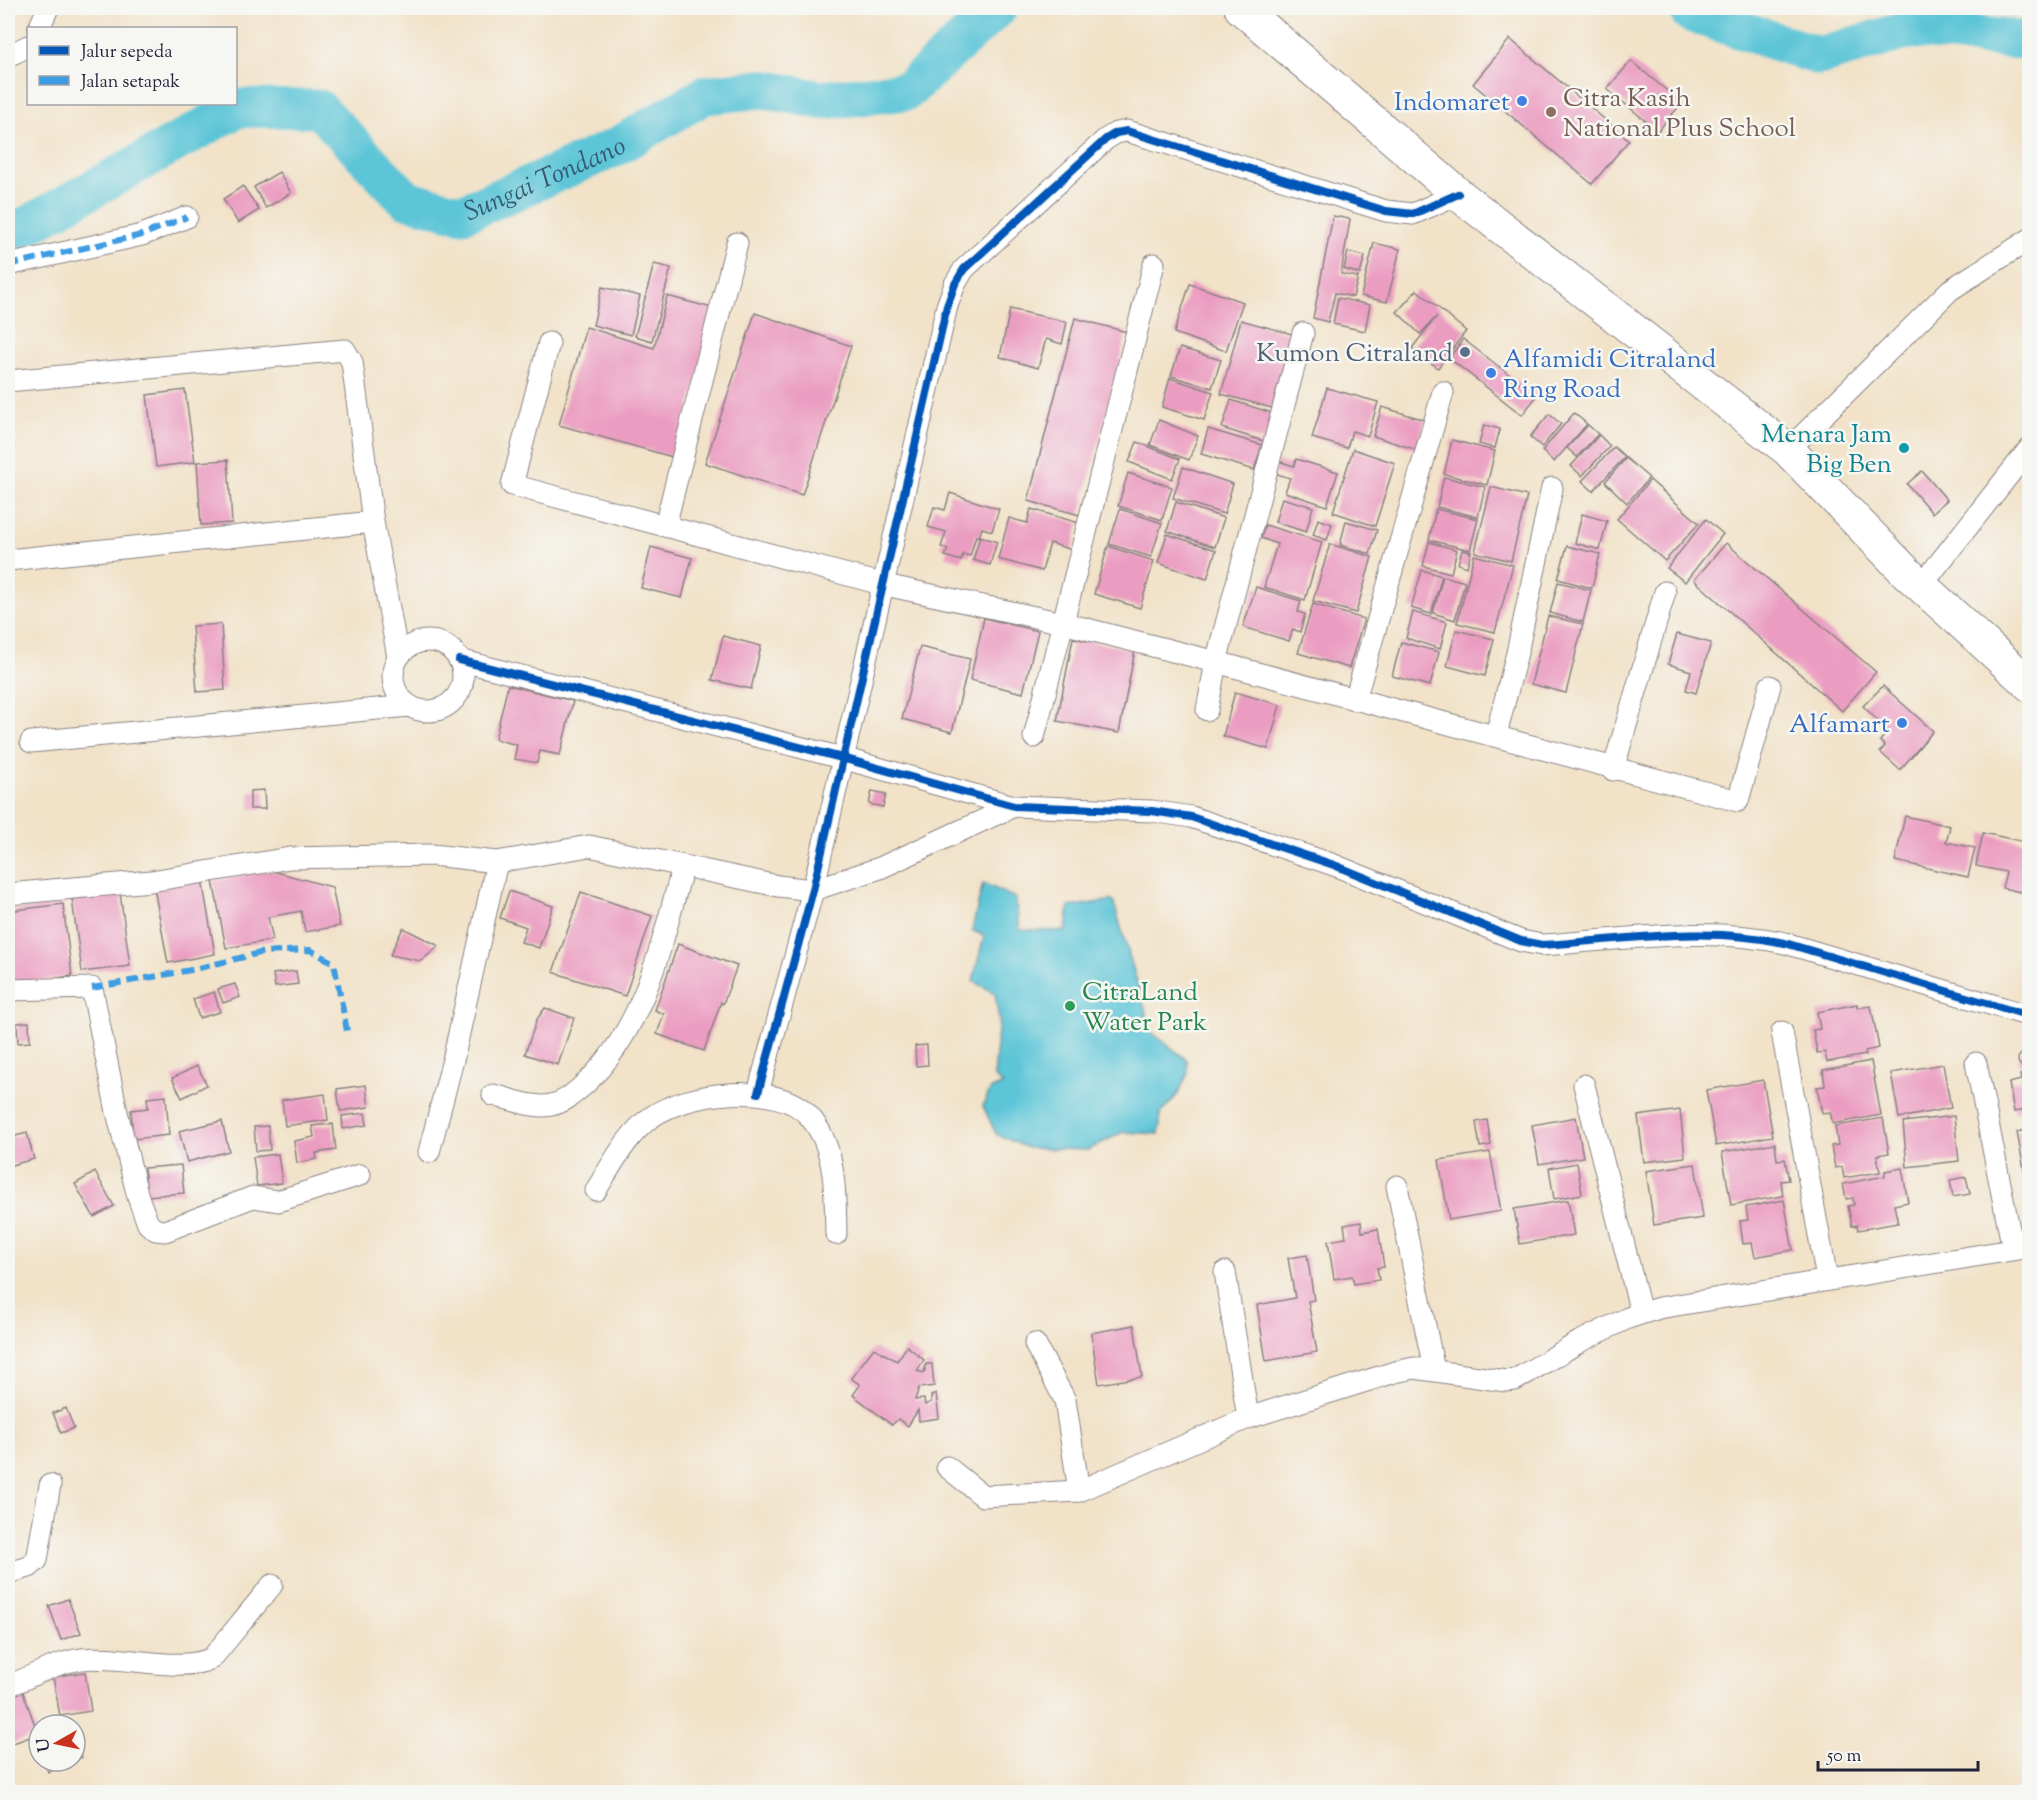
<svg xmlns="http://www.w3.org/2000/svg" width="2037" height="1800" font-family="'Sorts Mill Goudy',serif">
  <rect width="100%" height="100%" fill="#f6f6f2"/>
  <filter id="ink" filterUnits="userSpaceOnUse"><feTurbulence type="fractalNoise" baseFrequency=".0167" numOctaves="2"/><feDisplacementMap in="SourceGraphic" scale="12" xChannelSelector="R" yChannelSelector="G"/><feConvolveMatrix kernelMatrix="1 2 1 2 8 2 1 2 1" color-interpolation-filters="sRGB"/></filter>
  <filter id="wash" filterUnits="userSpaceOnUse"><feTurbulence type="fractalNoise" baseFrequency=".008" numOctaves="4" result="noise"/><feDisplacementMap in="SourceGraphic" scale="24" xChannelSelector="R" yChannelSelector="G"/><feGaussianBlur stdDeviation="1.35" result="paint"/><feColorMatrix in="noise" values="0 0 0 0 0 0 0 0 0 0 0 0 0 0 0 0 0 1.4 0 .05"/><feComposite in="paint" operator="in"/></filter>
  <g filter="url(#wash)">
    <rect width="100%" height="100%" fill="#f1e2c8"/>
    <polygon fill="#5cc5d7" stroke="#3f7489" stroke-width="1.5" points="983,883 1015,898 1020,930 1066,931 1069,907 1113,900 1152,1033 1187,1060 1188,1073 1178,1094 1161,1113 1159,1134 1123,1132 1088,1150 1028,1148 996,1134 983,1106 990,1090 1003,1084 994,1077 999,1020 995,993 973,981 984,936 972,930"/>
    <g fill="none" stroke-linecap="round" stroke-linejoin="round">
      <g stroke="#5cc5d7" stroke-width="39">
        <polyline points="1687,8 1690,13 1819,56 1912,29 2030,41"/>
        <path id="s1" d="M8,233L30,224L238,108L319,109L406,199L462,214L614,148L705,95L761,89L822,100L907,91L998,8"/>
      </g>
    </g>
    <g id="blocks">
      <g fill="#eb9dc1">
        <polygon points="95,8 125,8 124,12"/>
        <polygon points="1510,39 1629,140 1592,184 1473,84"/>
        <polygon points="1631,61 1682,103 1658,131 1607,89"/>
        <polygon points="279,172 291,193 266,208 254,187"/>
        <polygon points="243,186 259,210 238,223 223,199"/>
        <polygon points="1333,216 1350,219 1341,274 1358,277 1353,297 1335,293 1328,322 1313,318"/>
        <polygon points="1374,243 1400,249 1387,302 1361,296"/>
        <polygon points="1348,252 1365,256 1360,274 1344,269"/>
        <polygon points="654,264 671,268 652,341 635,336"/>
        <polygon points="1190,284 1243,302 1226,351 1174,333"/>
        <polygon points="602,287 640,296 631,335 593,325"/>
        <polygon points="1417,290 1466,331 1438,368 1412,348 1437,316 1420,334 1397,312"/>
        <polygon points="667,296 716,309 676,458 559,425 586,327 654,348"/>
        <polygon points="1338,298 1370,305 1365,331 1333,324"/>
        <polygon points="1010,309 1067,322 1062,344 1046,339 1038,368 1000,357"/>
        <polygon points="755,313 851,346 802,495 705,463"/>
        <polygon points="1075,318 1127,332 1080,515 1028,501"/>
        <polygon points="1241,320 1292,334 1272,408 1221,394"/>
        <polygon points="1463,339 1537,396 1522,415 1449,358"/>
        <polygon points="1180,348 1221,360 1212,388 1171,376"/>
        <polygon points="1170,378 1213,392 1204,420 1162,407"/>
        <polygon points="1327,388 1378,402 1368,436 1352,431 1347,448 1312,438"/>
        <polygon points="185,390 195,462 156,467 147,395"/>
        <polygon points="1231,400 1275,414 1266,442 1222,428"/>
        <polygon points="1382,407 1425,420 1417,450 1373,436"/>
        <polygon points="1574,413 1587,424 1554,462 1542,451"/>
        <polygon points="1549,414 1561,424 1542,447 1530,437"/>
        <polygon points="1159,420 1198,436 1189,460 1150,445"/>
        <polygon points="1484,425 1500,429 1495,448 1479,444"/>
        <polygon points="1588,425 1598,434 1577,457 1567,448"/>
        <polygon points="1208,429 1262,445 1254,470 1201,454"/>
        <polygon points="1599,435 1610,446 1582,476 1571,466"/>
        <polygon points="1452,440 1495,451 1487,485 1444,474"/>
        <polygon points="1137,442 1180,459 1172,479 1129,462"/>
        <polygon points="1614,447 1625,457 1593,491 1582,481"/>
        <polygon points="1353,449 1395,463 1375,526 1333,512"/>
        <polygon points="1626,458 1649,478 1627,503 1605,482"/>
        <polygon points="1296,459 1338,472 1327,506 1285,492 1290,478 1274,473 1278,461 1294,466"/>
        <polygon points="228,460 232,523 201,525 197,462"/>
        <polygon points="1183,467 1233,484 1224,514 1173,498"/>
        <polygon points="1922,471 1947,500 1932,513 1907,484"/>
        <polygon points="1128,473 1172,487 1162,520 1118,506"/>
        <polygon points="1444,477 1485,487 1478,517 1437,507"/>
        <polygon points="1650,480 1699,523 1665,561 1617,519"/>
        <polygon points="1491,487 1527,496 1511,561 1475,552"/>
        <polygon points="950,493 999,509 992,531 982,528 979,537 976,536 970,556 963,554 961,561 945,556 948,549 941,547 946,532 928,527 934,507 945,510"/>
        <polygon points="1282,498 1313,507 1306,532 1275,522"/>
        <polygon points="1176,502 1224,518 1215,547 1167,531"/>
        <polygon points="1031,509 1079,523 1072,550 1050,543 1042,571 998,559 1009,518 1027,523"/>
        <polygon points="1120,509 1162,523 1151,557 1109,544"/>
        <polygon points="1436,509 1478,519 1470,550 1429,540"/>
        <polygon points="1582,514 1607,521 1600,550 1575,543"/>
        <polygon points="1318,519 1332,524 1327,540 1313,535"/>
        <polygon points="1706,519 1723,534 1685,582 1667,568"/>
        <polygon points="1346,521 1377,530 1370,554 1340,545"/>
        <polygon points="1265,525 1322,542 1305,600 1264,587 1277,544 1261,538"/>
        <polygon points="1167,534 1216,550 1207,579 1158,563"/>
        <polygon points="980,536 997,542 990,565 973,560"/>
        <polygon points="1429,542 1457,550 1451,573 1423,566"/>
        <polygon points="1726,543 1876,672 1842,711 1694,580"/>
        <polygon points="1330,544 1372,557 1356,613 1313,601"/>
        <polygon points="1108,546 1154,561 1140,608 1094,594"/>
        <polygon points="1567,546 1600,554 1592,588 1558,579"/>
        <polygon points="651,547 692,558 682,598 641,588"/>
        <polygon points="1462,550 1471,552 1467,567 1458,564"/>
        <polygon points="1474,555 1513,565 1495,632 1457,623"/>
        <polygon points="1422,570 1442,576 1431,614 1411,608"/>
        <polygon points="1443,576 1465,582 1455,620 1433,613"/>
        <polygon points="1558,582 1591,590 1583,622 1550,613"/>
        <polygon points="1256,587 1301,601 1298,612 1305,614 1300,632 1293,629 1289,641 1243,627"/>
        <polygon points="1313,604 1364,619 1349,668 1298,653"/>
        <polygon points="1413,612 1447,622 1440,649 1406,638"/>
        <polygon points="1548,616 1583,624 1566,693 1531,684"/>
        <polygon points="984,618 1038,631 1023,693 970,680"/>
        <polygon points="221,624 225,690 197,692 192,626"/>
        <polygon points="1456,630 1494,639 1485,676 1447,666"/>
        <polygon points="1677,634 1711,643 1696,693 1686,690 1691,671 1668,664"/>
        <polygon points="723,636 761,646 751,689 712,680"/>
        <polygon points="1073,638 1135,650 1119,733 1057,721"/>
        <polygon points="1401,642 1439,652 1430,686 1392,676"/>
        <polygon points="920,647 970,659 952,732 902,719"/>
        <polygon points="508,685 573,701 560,755 540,751 537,763 514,759 517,745 495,739"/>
        <polygon points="1883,686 1933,731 1900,770 1880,752 1885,746 1880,741 1888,731 1863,706"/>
        <polygon points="1235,692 1280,705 1268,749 1223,736"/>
        <polygon points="264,790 265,809 250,809 250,791"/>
        <polygon points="872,791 886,794 883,807 869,804"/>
        <polygon points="1905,816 1950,826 1946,842 1975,848 1968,877 1895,861"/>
        <polygon points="1983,833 2030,843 2030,878 2024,877 2021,892 2002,888 2006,872 1976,866"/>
        <polygon points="269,870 332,887 340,926 305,932 301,911 268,917 273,940 226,948 213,881"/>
        <polygon points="202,880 215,954 168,963 154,888"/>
        <polygon points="509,891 553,906 539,948 521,942 526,927 500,918"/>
        <polygon points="581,892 652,916 625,996 553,972"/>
        <polygon points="120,893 130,966 82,972 72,899"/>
        <polygon points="63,904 72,976 12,984 8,948 8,911"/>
        <polygon points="403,928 439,946 421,961 390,955"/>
        <polygon points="678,944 737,966 723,1004 721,1002 704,1051 657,1034 664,1014 655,1010"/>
        <polygon points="296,971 298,984 275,987 273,974"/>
        <polygon points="235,984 240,997 223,1003 218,989"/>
        <polygon points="214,992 220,1012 199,1018 193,999"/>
        <polygon points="1857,1004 1857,1008 1871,1006 1879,1048 1865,1051 1866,1055 1827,1062 1825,1052 1817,1053 1813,1030 1820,1029 1817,1012"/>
        <polygon points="545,1008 574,1018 558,1065 525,1054 537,1019"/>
        <polygon points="29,1022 30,1042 18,1043 17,1023"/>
        <polygon points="927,1045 928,1065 916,1066 915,1046"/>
        <circle cx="2025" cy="1060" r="7"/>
        <polygon points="1871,1061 1881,1115 1833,1124 1830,1112 1822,1113 1817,1087 1825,1086 1823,1070"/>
        <polygon points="1943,1064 1951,1108 1899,1118 1891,1073"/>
        <polygon points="197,1066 207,1085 182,1098 172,1078"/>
        <polygon points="2030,1073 2030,1109 2014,1112 2009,1083 2021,1080 2020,1075"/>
        <polygon points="1763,1080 1773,1136 1716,1146 1706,1090"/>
        <polygon points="366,1085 369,1107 340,1111 337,1089"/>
        <polygon points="325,1094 328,1120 285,1126 282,1100"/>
        <polygon points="166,1096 169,1135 133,1139 131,1110 148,1108 147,1098"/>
        <polygon points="1680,1110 1685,1157 1644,1162 1638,1116"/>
        <polygon points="365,1113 367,1125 343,1129 342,1116"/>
        <polygon points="1954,1116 1959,1161 1907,1167 1903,1122"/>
        <polygon points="1576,1117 1583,1157 1539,1164 1532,1125"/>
        <polygon points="1883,1118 1889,1153 1877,1155 1880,1172 1844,1178 1842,1167 1835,1168 1831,1146 1838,1145 1835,1126"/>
        <polygon points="1487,1120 1491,1145 1480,1147 1476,1122"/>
        <polygon points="222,1121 229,1151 187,1162 179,1131"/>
        <polygon points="333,1124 336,1150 316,1153 317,1159 297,1163 294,1141 314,1137 312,1126"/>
        <polygon points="268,1126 270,1150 256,1151 254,1127"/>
        <polygon points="2026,1128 2030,1128 2030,1186 2027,1186 2017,1132 2026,1130"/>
        <polygon points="27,1133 34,1159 8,1166 8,1138"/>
        <polygon points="1775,1143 1777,1160 1785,1159 1789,1180 1781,1181 1783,1196 1731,1205 1722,1152"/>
        <polygon points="1490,1152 1501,1211 1449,1220 1439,1160"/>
        <polygon points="278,1154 282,1183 257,1186 253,1157"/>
        <polygon points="1577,1163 1582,1194 1554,1199 1549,1168"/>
        <polygon points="1695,1164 1703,1218 1654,1225 1646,1171"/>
        <polygon points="181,1165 184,1193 147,1196 144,1168"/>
        <polygon points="1902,1168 1908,1202 1894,1205 1898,1223 1858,1230 1857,1225 1852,1226 1848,1206 1854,1205 1853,1198 1846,1199 1843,1184 1885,1176 1885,1171"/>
        <polygon points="95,1172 114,1206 94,1217 75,1184"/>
        <polygon points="1966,1177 1970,1194 1953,1197 1950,1180"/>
        <polygon points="1568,1200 1574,1235 1520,1244 1514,1209"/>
        <polygon points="1784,1200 1793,1250 1755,1257 1752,1243 1743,1244 1740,1221 1748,1220 1746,1207"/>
        <polygon points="1361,1222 1362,1232 1378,1229 1384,1267 1377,1268 1379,1280 1354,1284 1352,1276 1334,1279 1328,1241 1346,1238 1344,1225"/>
        <polygon points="1307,1255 1314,1300 1308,1301 1317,1352 1266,1361 1257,1305 1295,1298 1288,1258"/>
        <polygon points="1134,1325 1142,1377 1099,1384 1091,1333"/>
        <polygon points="907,1346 924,1360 917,1371 924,1373 926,1364 932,1364 934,1386 919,1388 915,1400 924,1399 925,1405 931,1402 931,1396 936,1393 939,1418 919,1421 918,1410 908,1426 898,1419 892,1425 853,1395 860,1385 851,1378 874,1348 897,1361"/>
        <polygon points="66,1408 74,1428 61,1433 53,1413"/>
        <polygon points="68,1599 81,1633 61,1640 49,1606"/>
        <polygon points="85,1672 91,1711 60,1716 53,1677"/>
        <polygon points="22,1689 38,1734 8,1745 8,1692"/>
        <polygon points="39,1737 39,1751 34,1739"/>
        <polygon points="75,1743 82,1757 75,1760"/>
        <polygon points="44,1761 73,1761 48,1772"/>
      </g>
    </g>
  </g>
  <g filter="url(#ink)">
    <use href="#blocks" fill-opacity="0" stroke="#8a8282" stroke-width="1.5"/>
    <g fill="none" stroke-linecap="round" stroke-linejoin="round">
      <defs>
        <g id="minor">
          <polyline points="39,28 48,8"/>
          <polyline points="8,56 28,46"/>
          <polyline points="8,265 142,235 187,217"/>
          <polyline points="549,343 512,485 885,585 1063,623 1216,662 1738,801 1770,686"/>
          <polyline points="8,381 345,350 352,362 373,522 398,657"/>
          <polyline points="1788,450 1950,290 2030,239"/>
          <polyline points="665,526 737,243"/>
          <polyline points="8,560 373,522"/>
          <polyline points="1921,586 2030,448"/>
          <circle cx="428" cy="676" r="35"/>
          <path d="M459,660L842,758L1014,806L1152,811L1191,817L1334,865L1521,941L1542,945C1624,940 1704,925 1785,943L2030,1016"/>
          <polyline points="1355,700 1443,392"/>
          <polyline points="1207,710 1216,662 1303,333"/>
          <polyline points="1496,735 1517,653 1552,488"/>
          <polyline points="1034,737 1154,264"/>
          <polyline points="31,742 409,706"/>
          <polyline points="1613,770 1665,592"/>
          <polyline points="8,894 151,881 290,858 432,855 497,862 589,846 778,886 813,890 880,868 1014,806"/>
          <polyline points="8,990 92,988 117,1112 138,1197 148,1224 156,1230 165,1231 253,1197 278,1201 360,1175"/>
          <polyline points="1782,1032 1827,1279"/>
          <polyline points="1976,1063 2013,1249"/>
          <polyline points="1584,1085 1641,1313"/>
          <polyline points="758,1093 813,890 947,306 955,284 964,269 1106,139 1116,133 1127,131 1386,211 1413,214 1458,194"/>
          <path d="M493,1095C510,1099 534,1109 551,1105C566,1102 574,1093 585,1084C645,1028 662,942 683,866"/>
          <polyline points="429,1152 454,1056 497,862"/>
          <polyline points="1397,1186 1434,1370"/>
          <path d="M596,1190C612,1165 626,1136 650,1118C685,1092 778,1080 809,1116C837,1147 835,1195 836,1234"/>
          <polyline points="1225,1272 1248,1418"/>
          <polyline points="1035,1344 1065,1400 1079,1491"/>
          <polyline points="947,1467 983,1496 1079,1491 1248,1418 1395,1372 1414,1368 1506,1381 1515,1380 1579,1342 1628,1318 1659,1308 2030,1247"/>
          <polyline points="8,1573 29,1567 37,1560 50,1485"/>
          <path d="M8,1686C31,1677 57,1662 82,1659C118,1654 182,1674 212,1658L272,1585"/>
        </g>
        <polyline id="trunk" points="1241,8 1458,194 1788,450 1908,574 2030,685"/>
      </defs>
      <use href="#minor" stroke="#8a8282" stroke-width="23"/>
      <use href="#trunk" stroke="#8a8282" stroke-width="35"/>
      <use href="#minor" stroke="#fff" stroke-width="21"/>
      <use href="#trunk" stroke="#fff" stroke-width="33"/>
      <g stroke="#3c9ce2" stroke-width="6" stroke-dasharray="12 6" stroke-linecap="butt">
        <polyline points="8,265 142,235 187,217"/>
        <polyline points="92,988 191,970 264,952 310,950 334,963 347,1031"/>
      </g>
      <defs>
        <g id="cycleway">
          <path d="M459,660L842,758L1014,806L1152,811L1191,817L1334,865L1521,941L1542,945C1624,940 1704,925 1785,943L2030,1016"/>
          <polyline points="758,1093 813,890 947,306 955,284 964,269 1106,139 1116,133 1127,131 1386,211 1413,214 1458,194"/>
        </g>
      </defs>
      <use href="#cycleway" stroke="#f6f6f2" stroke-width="11"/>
      <use href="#cycleway" stroke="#0057b8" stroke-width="8"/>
    </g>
  </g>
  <g fill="#3f7fe0" stroke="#f6f6f2" stroke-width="2">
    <circle cx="1522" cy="101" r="6"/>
    <circle cx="1491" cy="373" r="6"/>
    <circle cx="1902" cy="723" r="6"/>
  </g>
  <circle fill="#8d6e63" stroke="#f6f6f2" stroke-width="2" cx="1551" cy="112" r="6"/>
  <circle fill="#5c6f8a" stroke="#f6f6f2" stroke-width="2" cx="1465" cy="352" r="6"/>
  <circle fill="#0f9aa8" stroke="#f6f6f2" stroke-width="2" cx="1904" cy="448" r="6"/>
  <circle fill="#2e9e5b" stroke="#f6f6f2" stroke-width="2" cx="1070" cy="1006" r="6"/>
  <g text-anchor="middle" stroke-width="5" stroke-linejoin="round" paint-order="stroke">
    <g font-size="26" fill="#785e54" stroke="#f6f6f2" text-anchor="start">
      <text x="1563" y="106">Citra Kasih<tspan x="1563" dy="30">National Plus School</tspan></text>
    </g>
    <g font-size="26" fill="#366cbe" stroke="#f6f6f2" text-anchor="end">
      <text x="1510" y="110">Indomaret</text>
      <text x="1503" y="367" text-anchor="start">Alfamidi Citraland<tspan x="1503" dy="30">Ring Road</tspan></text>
      <text x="1890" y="732">Alfamart</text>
    </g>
    <g font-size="26" fill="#4e5e75" stroke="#f6f6f2" text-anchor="end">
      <text x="1453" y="361">Kumon Citraland</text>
    </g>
    <g font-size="26" fill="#0d838f" stroke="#f6f6f2" text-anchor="end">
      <text x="1892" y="442">Menara Jam<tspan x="1892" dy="30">Big Ben</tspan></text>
    </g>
    <g font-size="26" fill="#27864d" stroke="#f6f6f2" text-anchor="start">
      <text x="1082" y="1000">CitraLand<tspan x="1082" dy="30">Water Park</tspan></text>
    </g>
    <g font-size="27" font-style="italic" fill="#365b72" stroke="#f6f6f2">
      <text dy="9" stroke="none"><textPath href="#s1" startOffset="616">Sungai Tondano</textPath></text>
    </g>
  </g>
  <rect width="2037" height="1800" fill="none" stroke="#f6f6f2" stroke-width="30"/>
  <rect x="27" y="27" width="210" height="78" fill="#f6f6f2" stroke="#a1a1a9" stroke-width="1.5"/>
  <rect x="39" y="46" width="30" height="9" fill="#0057b8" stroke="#a1a1a9" stroke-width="1.5"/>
  <text x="81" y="57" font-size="18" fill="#22223b">Jalur sepeda</text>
  <rect x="39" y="76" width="30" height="9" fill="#3c9ce2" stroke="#a1a1a9" stroke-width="1.5"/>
  <text x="81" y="87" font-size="18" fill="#22223b">Jalan setapak</text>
  <g transform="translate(57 1743) rotate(261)"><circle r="28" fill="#f6f6f2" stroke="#a1a1a9" stroke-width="1.5"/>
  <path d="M0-4.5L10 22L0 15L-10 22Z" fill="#c8321e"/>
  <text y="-9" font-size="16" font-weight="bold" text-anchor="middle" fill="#22223b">U</text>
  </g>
  <path d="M1818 1761v9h160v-9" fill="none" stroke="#22223b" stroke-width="3"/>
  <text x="1827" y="1761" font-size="18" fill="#22223b" stroke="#f6f6f2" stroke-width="4.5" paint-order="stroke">50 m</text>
</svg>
